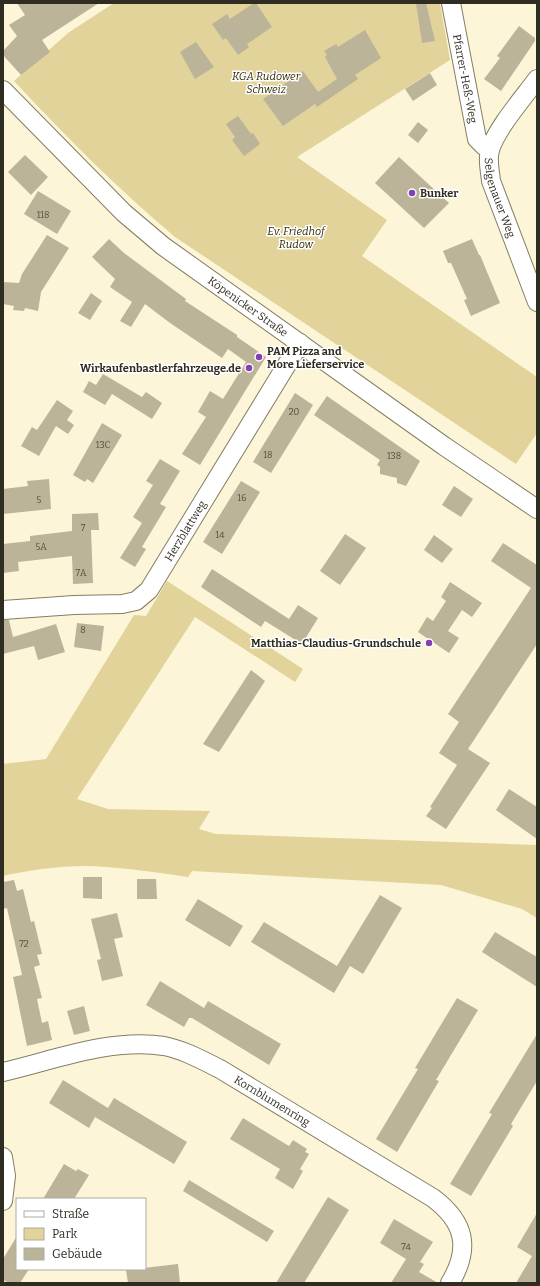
<svg xmlns="http://www.w3.org/2000/svg" width="540" height="1286" font-family="Bitter,serif">
  <rect width="100%" height="100%" fill="#fcf5d8"/>
  <g fill="#e1d399">
    <path d="M114,3H440L450,60L297,157L387,220L362,256L537,377V433L516,464L175,237C118,189 65,136 14,81L68,33Z"/>
    <path d="M167,581L303,669L295,682L195,617L77,799L108,809L210,811L199,829L216,834L537,845V918L522,909L441,885L192,871L188,877C161,873 133,869 106,867C72,864 36,869 3,876V764L46,759L134,615L146,616Z"/>
  </g>
  <g fill="#bbb498">
    <polygon points="17,3 99,3 42,40 50,52 21,75 3,55 3,51 17,36 9,25 25,15"/>
    <polygon points="254,3 256,3 272,27 247,44 249,47 238,55 226,38 223,40 212,24 227,14 230,19"/>
    <polygon points="416,3 426,3 435,41 422,43"/>
    <polygon points="519,26 535,38 535,41 501,91 484,79 500,58 497,56"/>
    <polygon points="365,30 381,58 355,75 358,79 317,107 315,104 283,126 263,99 303,71 318,92 337,79 325,57 327,55 324,51 336,44 338,47"/>
    <polygon points="196,42 214,67 195,79 180,52"/>
    <polygon points="430,73 437,85 413,101 405,89"/>
    <polygon points="238,116 251,134 253,133 260,144 244,156 232,140 235,137 226,124"/>
    <polygon points="418,122 428,130 418,143 408,135"/>
    <polygon points="25,155 48,177 31,195 8,172"/>
    <polygon points="399,157 449,203 424,228 375,183"/>
    <polygon points="38,191 71,211 57,234 24,214"/>
    <polygon points="47,235 69,248 41,292 38,311 25,308 24,311 13,310 14,306 3,304 3,282 19,283 22,274"/>
    <polygon points="109,239 124,253 186,299 185,301 237,335 237,337 266,357 200,465 182,454 206,417 198,412 210,391 223,399 246,362 228,349 222,358 170,323 145,304 131,327 120,321 132,302 110,287 115,279 92,257"/>
    <polygon points="472,239 479,255 480,255 500,303 471,316 464,300 467,299 451,263 448,263 443,251"/>
    <polygon points="91,293 102,301 90,320 78,313"/>
    <polygon points="103,374 142,397 146,392 162,403 152,419 112,394 105,405 83,392 89,381 96,385"/>
    <polygon points="295,393 313,405 271,473 253,462"/>
    <polygon points="327,396 420,461 406,486 397,483 397,478 380,474 380,467 377,465 380,460 314,415"/>
    <polygon points="57,400 73,411 67,420 74,425 68,434 56,426 39,456 21,446 32,427 37,430"/>
    <polygon points="102,423 122,435 93,483 87,479 85,482 73,475"/>
    <polygon points="160,459 180,471 160,504 166,507 142,547 146,549 135,567 120,558 142,523 133,517 153,485 146,481"/>
    <polygon points="49,479 51,509 3,514 3,489 28,486 27,481"/>
    <polygon points="241,481 260,492 222,554 203,542"/>
    <polygon points="454,486 473,499 461,517 442,505"/>
    <polygon points="98,513 99,530 91,530 93,583 73,584 72,556 18,562 19,571 3,573 3,544 30,541 30,536 72,531 72,514"/>
    <polygon points="345,534 366,548 340,585 320,571"/>
    <polygon points="434,535 453,549 442,563 424,550"/>
    <polygon points="503,543 537,565 537,644 468,749 490,763 446,829 426,816 432,808 430,807 457,765 439,753 459,722 448,714 531,588 491,561"/>
    <polygon points="212,569 289,619 298,605 318,618 302,644 265,621 261,627 201,587"/>
    <polygon points="450,582 482,603 472,617 462,610 448,631 459,638 449,653 418,632 427,617 433,621 446,601 441,597"/>
    <polygon points="3,620 9,620 13,637 56,624 65,652 38,660 34,646 3,654"/>
    <polygon points="77,623 104,626 101,651 74,647"/>
    <polygon points="251,670 265,681 219,752 203,744"/>
    <polygon points="509,789 537,807 537,839 496,810"/>
    <polygon points="83,877 102,877 102,899 83,898"/>
    <polygon points="137,879 156,879 157,899 137,899"/>
    <polygon points="14,880 17,891 23,889 31,922 34,921 42,954 37,955 40,965 34,967 42,998 37,999 42,1023 48,1021 52,1040 27,1046 13,977 22,975 7,908 3,909 3,882"/>
    <polygon points="380,895 402,908 363,974 350,966 334,993 251,942 264,922 337,966"/>
    <polygon points="198,899 243,926 230,947 185,920"/>
    <polygon points="117,913 123,937 114,939 123,976 102,981 97,960 101,959 91,919"/>
    <polygon points="495,932 537,957 537,987 482,952"/>
    <polygon points="160,981 204,1008 208,1001 281,1044 269,1065 192,1018 189,1018 184,1027 146,1005"/>
    <polygon points="457,998 478,1010 436,1080 439,1081 397,1152 376,1139 418,1069 415,1068"/>
    <polygon points="84,1006 90,1031 74,1035 67,1011"/>
    <polygon points="537,1034 537,1081 511,1124 513,1126 471,1196 450,1184 492,1114 489,1113"/>
    <polygon points="63,1080 108,1108 114,1098 187,1142 174,1164 95,1117 89,1128 49,1103"/>
    <polygon points="243,1118 289,1146 293,1140 307,1149 305,1152 309,1154 300,1169 303,1171 293,1189 275,1178 280,1169 230,1139"/>
    <polygon points="64,1164 76,1171 78,1169 89,1175 74,1199 43,1199"/>
    <polygon points="189,1180 274,1231 267,1242 183,1191"/>
    <polygon points="328,1197 349,1210 304,1283 276,1283"/>
    <polygon points="537,1213 537,1283 516,1283 532,1256 517,1247"/>
    <polygon points="394,1219 433,1242 420,1262 424,1264 419,1272 438,1283 391,1283 406,1259 380,1243"/>
    <polygon points="17,1236 17,1269 29,1269 20,1283 9,1283 3,1280 3,1259"/>
    <polygon points="178,1264 180,1283 128,1283 126,1270"/>
  </g>
  <g fill="none" stroke-linecap="round" stroke-linejoin="round">
    <defs>
      <g id="street">
        <path id="s1" d="M451,3L477,139L484,146L490,149"/>
        <path id="s2" d="M537,79C524,97 496,129 490,150C487,160 490,170 491,181L537,302"/>
        <path id="s3" d="M3,90L124,213L163,246L444,446L537,509"/>
        <path id="s4" d="M3,610L74,605L122,604L136,601L149,590L300,343"/>
        <path id="s5" d="M3,1072C55,1060 110,1038 164,1046C184,1050 202,1060 220,1069L433,1198C465,1222 471,1248 450,1283"/>
        <polyline points="3,1157 6,1176 3,1201"/>
      </g>
    </defs>
    <use href="#street" stroke="#847e63" stroke-width="20"/>
    <use href="#street" stroke="#fff" stroke-width="18"/>
  </g>
  <g fill="#8440b3" stroke="#fff" stroke-width="1.5">
    <circle cx="412" cy="193" r="4"/>
    <circle cx="259" cy="357" r="4"/>
    <circle cx="249" cy="368" r="4"/>
    <circle cx="429" cy="643" r="4"/>
  </g>
  <g text-anchor="middle" stroke-width="3" stroke-linejoin="round" paint-order="stroke">
    <g font-size="9" fill="#524e3f">
      <text x="43" y="218">118</text>
      <text x="294" y="415">20</text>
      <text x="103" y="448">13C</text>
      <text x="268" y="458">18</text>
      <text x="394" y="459">138</text>
      <text x="242" y="501">16</text>
      <text x="39" y="503">5</text>
      <text x="83" y="531">7</text>
      <text x="220" y="538">14</text>
      <text x="41" y="550">5A</text>
      <text x="81" y="576">7A</text>
      <text x="83" y="633">8</text>
      <text x="24" y="947">72</text>
      <text x="406" y="1250">74</text>
    </g>
    <g font-size="11" font-style="italic" fill="#352c08" stroke="#fff">
      <text x="266" y="80">KGA Rudower<tspan x="266" dy="13">Schweiz</tspan></text>
      <text x="296" y="235">Ev. Friedhof<tspan x="296" dy="13">Rudow</tspan></text>
    </g>
    <g font-size="11" fill="#2f2c21" stroke="#fff">
      <text dy="4" stroke="none"><textPath href="#s1" startOffset="77">Pfarrer-Heß-Weg</textPath></text>
      <text dy="4" stroke="none"><textPath href="#s2" startOffset="135">Selgenauer Weg</textPath></text>
      <text dy="4" stroke="none"><textPath href="#s3" startOffset="328">Köpenicker Straße</textPath></text>
      <text dy="4" stroke="none"><textPath href="#s4" startOffset="220">Herzblattweg</textPath></text>
      <text dy="4" stroke="none"><textPath href="#s5" startOffset="286">Kornblumenring</textPath></text>
    </g>
    <g font-size="11" font-weight="bold" fill="#2f2c21" stroke="#fff" text-anchor="start">
      <text x="420" y="197">Bunker</text>
      <text x="267" y="355">PAM Pizza and<tspan x="267" dy="13">More Lieferservice</tspan></text>
      <text x="241" y="372" text-anchor="end">Wirkaufenbastlerfahrzeuge.de</text>
      <text x="421" y="647" text-anchor="end">Matthias-Claudius-Grundschule</text>
    </g>
  </g>
  <rect width="540" height="1286" fill="none" stroke="#2f2c21" stroke-width="8"/>
  <rect x="16" y="1198" width="130" height="72" fill="#ffffff" stroke="#acaba6"/>
  <rect x="24" y="1211" width="20" height="6" fill="#ffffff" stroke="#acaba6"/>
  <text x="52" y="1218" font-size="12" fill="#2f2c21">Straße</text>
  <rect x="24" y="1228" width="20" height="12" fill="#e1d399" stroke="#acaba6"/>
  <text x="52" y="1238" font-size="12" fill="#2f2c21">Park</text>
  <rect x="24" y="1248" width="20" height="12" fill="#bbb498" stroke="#acaba6"/>
  <text x="52" y="1258" font-size="12" fill="#2f2c21">Gebäude</text>
</svg>
